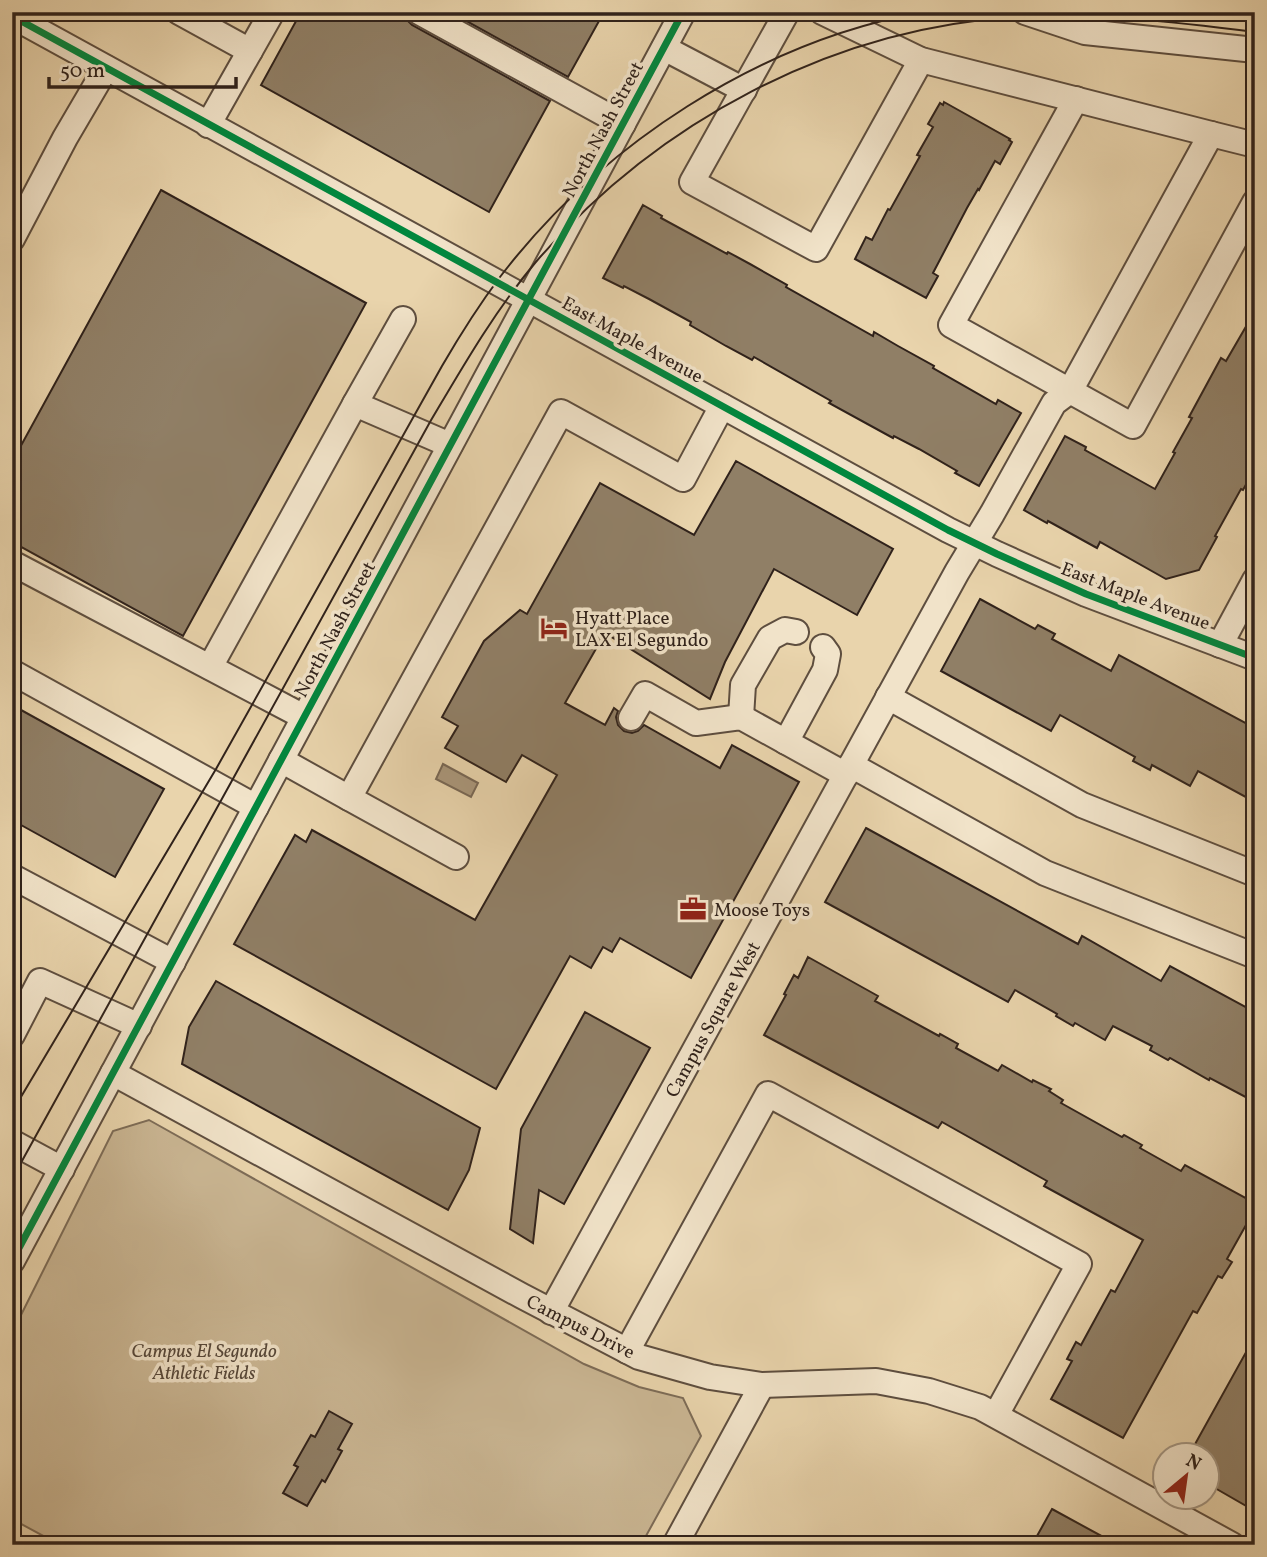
<svg xmlns="http://www.w3.org/2000/svg" width="1267" height="1557" font-family="Vollkorn,serif">
  <rect width="100%" height="100%" fill="#e9d4ac"/>
  <filter id="stains"><feTurbulence type="fractalNoise" baseFrequency=".00286" numOctaves="4"/><feColorMatrix values="0 0 0 0 .2 0 0 0 0 .09 0 0 0 0 .02 0 0 0 .5 -.17"/></filter>
  <radialGradient id="worn" r=".72"><stop offset=".6" stop-color="#630" stop-opacity="0"/><stop offset="1" stop-color="#630" stop-opacity=".3"/></radialGradient>
  <polygon fill="#cab693" stroke="#7d6c57" stroke-width="2" points="149,1120 584,1364 639,1387 683,1398 701,1436 641,1545 60,1545 12,1519 12,1333 113,1131"/>
  <polygon fill="#aa977b" stroke="#796855" stroke-width="2" points="443,764 478,783 471,797 436,779"/>
  <g fill="#907f66" stroke="#30221b" stroke-width="2">
    <polygon points="301,12 404,12 406,19 412,25 550,101 489,212 261,85"/>
    <polygon points="450,12 604,12 568,77"/>
    <polygon points="944,102 1010,139 1009,140 1012,142 1000,164 995,161 979,190 978,189 967,208 933,273 938,276 926,298 855,259 866,237 872,240 888,209 890,210 920,156 917,155 933,127 928,124 940,103 943,105"/>
    <polygon points="161,190 366,303 183,636 12,542 12,462"/>
    <polygon points="643,205 662,216 661,218 727,254 728,252 750,264 787,285 786,287 873,336 874,332 898,346 934,366 933,368 996,404 998,400 1021,413 979,486 955,473 957,471 919,449 894,436 893,438 829,403 831,401 754,357 752,360 726,346 690,325 691,322 649,299 624,286 623,288 603,278"/>
    <polygon points="1255,311 1255,468 1243,490 1241,489 1215,536 1217,537 1199,570 1166,579 1100,542 1097,548 1048,521 1047,523 1024,510 1065,436 1086,447 1085,450 1155,489 1175,453 1173,452 1192,418 1189,417 1221,358 1226,361"/>
    <polygon points="736,461 893,549 857,615 774,569 725,662 710,699 605,633 565,703 605,725 614,708 618,711 616,717 618,725 624,731 632,733 638,731 644,725 720,768 732,745 799,782 691,978 620,938 612,952 603,947 591,968 570,956 496,1089 234,944 295,835 306,842 312,830 475,920 557,775 522,755 506,782 445,748 458,726 442,717 484,641 520,610 527,614 600,483 694,535"/>
    <polygon points="980,599 1035,629 1038,625 1055,634 1052,639 1111,671 1119,655 1255,728 1255,802 1198,771 1190,786 1152,765 1150,770 1133,761 1135,757 1060,715 1051,731 941,671"/>
    <polygon points="12,705 164,789 115,877 12,820"/>
    <polygon points="866,828 1078,944 1082,936 1161,981 1170,966 1255,1012 1255,1102 1210,1078 1209,1080 1170,1058 1168,1060 1150,1050 1152,1046 1113,1026 1105,1040 1075,1023 1073,1026 1056,1016 1057,1014 1015,990 1008,1002 825,902"/>
    <polygon points="808,957 878,996 875,1001 939,1036 940,1034 958,1044 956,1048 998,1071 1002,1065 1032,1082 1033,1080 1051,1089 1049,1091 1063,1100 1061,1103 1122,1137 1124,1135 1142,1145 1140,1148 1181,1171 1185,1165 1255,1203 1255,1209 1227,1259 1232,1262 1222,1278 1218,1276 1197,1313 1193,1311 1123,1438 1051,1399 1072,1361 1067,1359 1076,1342 1081,1345 1111,1290 1115,1292 1143,1240 1044,1186 1047,1181 942,1122 938,1128 764,1035 786,995 784,994 794,975 798,978"/>
    <polygon points="216,981 480,1128 469,1170 448,1210 182,1064 189,1027"/>
    <polygon points="585,1012 650,1048 564,1204 539,1190 533,1243 510,1229 521,1129"/>
    <polygon points="1255,1336 1255,1511 1208,1484 1208,1455 1189,1455"/>
    <polygon points="329,1411 352,1424 338,1449 342,1451 325,1482 322,1480 307,1506 283,1493 298,1467 294,1465 311,1435 315,1437"/>
    <polygon points="1052,1509 1118,1545 1032,1545"/>
  </g>
  <g fill="none" stroke-linecap="round" stroke-linejoin="round">
    <defs>
      <g id="minor">
        <polyline points="179,12 250,51"/>
        <polyline points="419,12 623,124"/>
        <polyline points="787,12 692,182 816,249 921,60"/>
        <polyline points="1025,12 1085,32 1255,50"/>
        <polyline points="12,16 948,530 997,554 1086,594 1255,658"/>
        <polyline points="664,48 744,90"/>
        <polyline points="1076,99 951,325 1133,426 1255,202"/>
        <polyline points="208,125 272,12"/>
        <polyline points="1211,134 1255,145"/>
        <polyline points="12,239 65,138 106,68"/>
        <polyline points="403,319 355,404 450,445"/>
        <polyline points="12,563 304,717"/>
        <polyline points="1220,645 1255,580"/>
        <polyline points="210,667 355,404"/>
        <polyline points="12,672 256,807"/>
        <polyline points="888,697 1082,805 1255,874"/>
        <polyline points="741,717 743,685 770,638 785,630 796,632"/>
        <polyline points="631,718 645,694 696,723 741,717 846,775"/>
        <polyline points="786,742 825,670 828,654 823,647"/>
        <polyline points="281,760 349,798 561,412 683,479 722,406"/>
        <polyline points="851,765 1045,873 1255,956"/>
        <polyline points="349,798 456,857"/>
        <polyline points="15,878 173,962"/>
        <polyline points="12,1035 40,981 139,1026"/>
        <polyline points="113,1073 522,1296 639,1357 710,1377 762,1385 876,1381 929,1391 980,1407 1232,1545"/>
        <polyline points="12,1142 62,1169"/>
        <polyline points="12,1261 683,12"/>
        <polyline points="551,1312 957,572 992,514 1054,403 1070,391 1211,134 921,60 822,12"/>
        <polyline points="627,1351 768,1094 1079,1264 996,1415"/>
        <polyline points="675,1545 762,1385"/>
      </g>
    </defs>
    <use href="#minor" stroke="#5e4e3f" stroke-width="28"/>
    <use href="#minor" stroke="#f1e3c9" stroke-width="24"/>
    <g stroke="#30221b" stroke-width="2">
      <polyline points="1240,12 1255,14"/>
      <path d="M12,1112L216,769L442,366C460,335 479,305 500,277C601,145 758,42 923,12"/>
      <path d="M12,1179L430,422C462,368 494,312 535,263C655,123 831,28 1017,17C1097,13 1176,22 1255,32"/>
    </g>
    <defs>
      <g id="cycleway">
        <polyline points="12,16 948,530 997,554 1086,594 1255,658"/>
        <polyline points="12,1261 683,12"/>
      </g>
    </defs>
    <use href="#cycleway" stroke="#f1e3c9" stroke-width="11"/>
    <use href="#cycleway" stroke="#00873e" stroke-width="7"/>
  </g>
  <defs>
    <symbol id="hotel-bare" viewBox="-9 -9 18 18"><path d="M-6-4.5h1.5V1H6V5H4.5V3h-9V5H-6ZM-4 0a1.8 1.8 0 1 1 3.6 0ZM.5 0V-2.5h3Q6-2.5 6 0Z" fill="#8f2418" stroke="#f1e3c9" stroke-width="2.5" paint-order="stroke"/></symbol>
    <symbol id="office-bare" viewBox="-9 -9 18 18"><path d="M-6-3h4V-5.5h4V-3h4V5H-6ZM-1-4.5V-3h2v-1.5ZM-6 0V1H6V0Z" fill="#8f2418" stroke="#f1e3c9" stroke-width="2.5" paint-order="stroke"/></symbol>
  </defs>
  <g fill-rule="evenodd">
    <use href="#hotel-bare" x="535" y="609" width="38" height="38"/>
    <use href="#office-bare" x="674" y="890" width="38" height="38"/>
  </g>
  <g text-anchor="middle" stroke-width="7" stroke-linejoin="round" paint-order="stroke">
    <g font-size="19" fill="#30221b" stroke="#f1e3c9">
      <text transform="translate(602 129) rotate(-62)" y="7">North Nash Street</text>
      <text transform="translate(633 339) rotate(29)" y="7">East Maple Avenue</text>
      <text transform="translate(1136 595) rotate(21)" y="7">East Maple Avenue</text>
      <text transform="translate(334 629) rotate(-62)" y="7">North Nash Street</text>
      <text transform="translate(712 1019) rotate(-61)" y="7">Campus Square West</text>
      <text transform="translate(581 1326) rotate(27)" y="7">Campus Drive</text>
    </g>
    <g font-size="19" fill="#30221b" stroke="#f1e3c9" text-anchor="start">
      <text x="575" y="624">Hyatt Place<tspan x="575" dy="22">LAX El Segundo</tspan></text>
      <text x="714" y="916">Moose Toys</text>
    </g>
    <g font-size="19" font-style="italic" fill="#564739" stroke="#f1e3c9">
      <text x="204" y="1357">Campus El Segundo<tspan x="204" dy="22">Athletic Fields</tspan></text>
    </g>
  </g>
  <rect width="1267" height="1557" fill="none" stroke="#e9d4ac" stroke-width="42"/>
  <rect x="14" y="14" width="1239" height="1529" fill="none" stroke="#30221b" stroke-width="3.5"/>
  <rect x="21" y="21" width="1225" height="1515" fill="none" stroke="#30221b" stroke-width="2"/>
  <g transform="translate(1186 1476) rotate(29)"><circle r="33" fill="#f1e3c9" stroke="#a49683" stroke-width="2"/>
  <path d="M0-5L12 26L0 18L-12 26Z" fill="#8f2418"/>
  <text y="-10" font-size="19" font-weight="bold" text-anchor="middle" fill="#30221b">N</text>
  </g>
  <path d="M49 77v10h187v-10" fill="none" stroke="#30221b" stroke-width="3.5"/>
  <text x="60" y="77" font-size="21" fill="#30221b" stroke="#f1e3c9" stroke-width="5" paint-order="stroke">50 m</text>
  <rect width="100%" height="100%" filter="url(#stains)"/>
  <rect width="100%" height="100%" fill="url(#worn)"/>
</svg>
